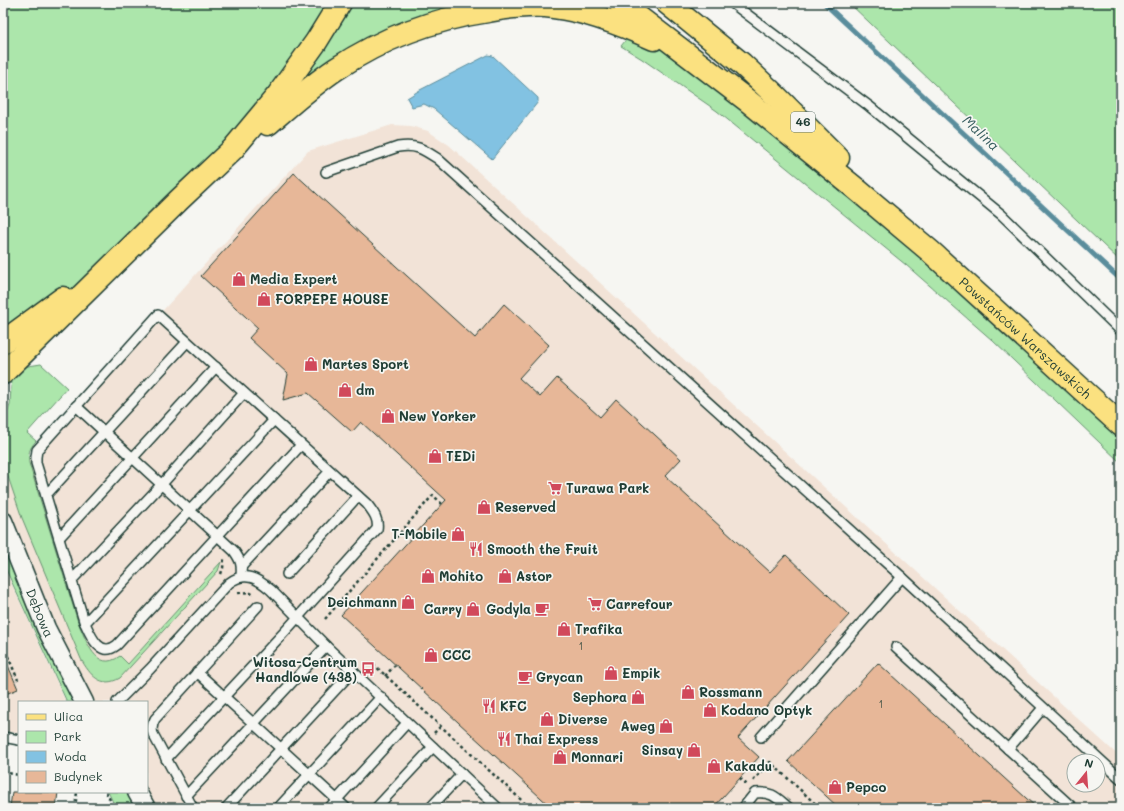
<svg xmlns="http://www.w3.org/2000/svg" width="1124" height="811" font-family="Mali,sans-serif">
  <rect width="100%" height="100%" fill="#f6f6f2"/>
  <filter id="ink" filterUnits="userSpaceOnUse"><feTurbulence type="fractalNoise" baseFrequency=".025" numOctaves="2"/><feDisplacementMap in="SourceGraphic" scale="8" xChannelSelector="R" yChannelSelector="G"/><feConvolveMatrix kernelMatrix="1 2 1 2 8 2 1 2 1" color-interpolation-filters="sRGB"/></filter>
  <g filter="url(#ink)">
    <g fill="#f2e3d7" fill-rule="evenodd">
      <path d="M392,125L411,126L428,131L449,145L1121,758V808H146L147,702H84L3,521V486L308,151ZM1074,761H1098V785H1074Z"/>
      <polygon points="3,565 66,702 19,702 19,733 3,731"/>
    </g>
    <g fill="#ace6ab" stroke="#669270">
      <polygon points="3,3 620,3 1121,425 1121,463 992,340 906,265 717,111 642,59 621,46 634,30 588,14 449,18 291,103 3,373"/>
      <polygon points="849,3 1121,3 1121,262"/>
      <path d="M41,364L67,388L27,433L36,441C29,449 28,453 29,463L78,622C86,640 96,674 120,656L128,664L221,562L218,571L120,678C101,689 90,675 81,659L22,518L3,462V425L10,405L11,386L13,379L22,367Z"/>
      <polygon points="3,521 84,702 67,702 3,563"/>
      <polygon points="108,792 137,792 146,808 116,808"/>
    </g>
    <polygon fill="#82c2e2" stroke="#5a8d9c" points="488,55 493,56 538,98 538,102 492,159 434,109 424,104 412,107 407,98 420,90"/>
    <g fill="none" stroke-linecap="round" stroke-linejoin="round">
      <polyline stroke="#5a8d9c" stroke-width="5" points="824,3 1121,280"/>
    </g>
    <g fill="#e7b798" stroke="#1f3d34">
      <polygon points="294,173 475,338 504,304 549,345 519,378 540,397 557,378 600,417 616,399 681,459 665,476 770,572 786,555 849,615 738,738 759,757 713,808 552,808 341,615 446,500 361,422 352,432 308,393 283,400 288,374 249,338 258,328 201,276"/>
      <polygon points="3,654 18,689 3,695"/>
      <polygon points="878,663 1037,808 839,808 788,761"/>
      <polygon points="12,792 58,792 56,808 10,807"/>
    </g>
    <g fill="none" stroke-linecap="round" stroke-linejoin="round">
      <defs>
        <g id="lane">
          <polyline points="732,3 869,106 1002,215 1121,331"/>
          <path d="M326,172L398,147C416,144 423,149 438,159L902,577L1121,779"/>
          <path d="M76,406L234,551C241,561 242,564 241,577"/>
          <polyline points="46,495 187,342"/>
          <polyline points="59,538 216,367"/>
          <polyline points="242,566 330,471"/>
          <polyline points="287,574 358,496"/>
          <polyline points="72,580 162,484 244,393"/>
          <polyline points="85,623 274,420"/>
          <polyline points="896,647 1073,808"/>
          <polyline points="197,672 346,808"/>
          <path d="M117,702L150,669L229,583C245,571 257,578 271,590L326,646L498,808"/>
          <polyline points="3,737 19,740"/>
          <polyline points="761,737 902,577"/>
          <polyline points="1008,749 1043,708"/>
          <path d="M166,759L290,626L377,529C379,519 373,512 367,504L158,315L37,450L36,457V463L84,621C90,634 99,659 117,645L301,445"/>
          <polyline points="186,796 326,646"/>
          <path d="M193,808L153,734C151,728 152,724 155,719L258,606"/>
          <polyline points="226,808 353,671"/>
          <polyline points="278,808 381,697"/>
          <polyline points="329,808 407,723"/>
          <polyline points="376,808 433,747"/>
          <polyline points="430,808 462,774"/>
          <path d="M743,808L755,793C772,791 777,798 789,808"/>
        </g>
        <g id="street">
          <path id="s1" d="M3,521L46,628L84,702"/>
          <polyline points="137,792 146,808"/>
        </g>
        <g id="primary">
          <path id="s2" d="M620,3L748,101L855,188L930,251L1121,425"/>
          <polyline points="667,3 742,64 777,97 838,158"/>
          <path d="M268,124C290,105 312,85 336,69C381,39 434,19 488,11C509,7 532,4 554,7C588,11 623,25 654,39"/>
          <polyline points="3,342 63,298"/>
          <polyline points="3,373 179,200 233,149 278,95 316,42 340,3"/>
        </g>
      </defs>
      <use href="#lane" stroke="#1f3d34" stroke-width="12"/>
      <use href="#street" stroke="#1f3d34" stroke-width="21"/>
      <use href="#primary" stroke="#1f3d34" stroke-width="25"/>
      <g stroke="#1f3d34" stroke-width="2.5" stroke-dasharray="3 3" stroke-linecap="butt">
        <polyline points="221,574 223,568 224,559"/>
        <polyline points="238,593 249,592 254,595"/>
        <polyline points="325,619 433,495 442,504"/>
        <polyline points="3,645 18,680"/>
        <polyline points="373,664 530,808"/>
        <polyline points="385,676 395,665"/>
        <polyline points="434,733 441,726"/>
        <polyline points="3,772 19,775"/>
        <polyline points="740,778 747,785"/>
        <polyline points="753,781 770,762 820,808"/>
        <polyline points="106,792 114,808"/>
        <polyline points="75,808 77,792"/>
      </g>
      <use href="#lane" stroke="#f6f6f2" stroke-width="9"/>
      <use href="#street" stroke="#f6f6f2" stroke-width="18"/>
      <use href="#primary" stroke="#fbe180" stroke-width="22"/>
    </g>
  </g>
  <defs>
    <symbol id="shop-bare" viewBox="-9 -9 18 18"><path d="M-5-2.5h2.3a2.7 3.5 0 0 1 5.4 0H5L5.5 6h-11ZM-1.5-2.5h3a1.5 2.3 0 0 0-3 0Z" fill="#d1495b" stroke="#f6f6f2" stroke-width="2.5" paint-order="stroke"/></symbol>
    <symbol id="supermarket-bare" viewBox="-9 -9 18 18"><path d="M-6-5.5h2.5l.6 2H6L4.5 2H-2.5L-4.4-4H-6ZM-1.5 3.2a1.3 1.3 0 1 0 .1 0ZM3 3.2a1.3 1.3 0 1 0 .1 0Z" fill="#d1495b" stroke="#f6f6f2" stroke-width="2.5" paint-order="stroke"/></symbol>
    <symbol id="restaurant-bare" viewBox="-9 -9 18 18"><path d="M-5-6h1v4h1v-4h1v4h1v-4h1v5L-1.5 .5V6h-2V.5L-5-1ZM5-6V6H3V1.5H1.5Q1.5-4 5-6Z" fill="#d1495b" stroke="#f6f6f2" stroke-width="2.5" paint-order="stroke"/></symbol>
    <symbol id="cafe-bare" viewBox="-9 -9 18 18"><path d="M-5.5-4.5H6V0H3Q3 3.5 0 3.5H-2.5Q-5.5 3.5-5.5 0ZM3-3.2v2h1.7v-2ZM-6 4.5H4V6H-6Z" fill="#d1495b" stroke="#f6f6f2" stroke-width="2.5" paint-order="stroke"/></symbol>
    <symbol id="bus-bare" viewBox="-9 -9 18 18"><path d="M-5-6H5V4H4V6H2V4H-2V6H-4V4H-5ZM-3.5-4V0h7V-4ZM-3.5 1.2v1.5H-2V1.2ZM2 1.2v1.5H3.5V1.2Z" fill="#d1495b" stroke="#f6f6f2" stroke-width="2.5" paint-order="stroke"/></symbol>
  </defs>
  <g fill-rule="evenodd">
    <use href="#shop-bare" x="229" y="269" width="20" height="20"/>
    <use href="#shop-bare" x="254" y="289" width="20" height="20"/>
    <use href="#shop-bare" x="301" y="354" width="20" height="20"/>
    <use href="#shop-bare" x="335" y="380" width="20" height="20"/>
    <use href="#shop-bare" x="378" y="406" width="20" height="20"/>
    <use href="#shop-bare" x="425" y="446" width="20" height="20"/>
    <use href="#supermarket-bare" x="545" y="478" width="20" height="20"/>
    <use href="#shop-bare" x="474" y="497" width="20" height="20"/>
    <use href="#shop-bare" x="448" y="524" width="20" height="20"/>
    <use href="#restaurant-bare" x="466" y="539" width="20" height="20"/>
    <use href="#shop-bare" x="418" y="566" width="20" height="20"/>
    <use href="#shop-bare" x="495" y="566" width="20" height="20"/>
    <use href="#shop-bare" x="398" y="592" width="20" height="20"/>
    <use href="#supermarket-bare" x="585" y="594" width="20" height="20"/>
    <use href="#shop-bare" x="463" y="599" width="20" height="20"/>
    <use href="#cafe-bare" x="532" y="599" width="20" height="20"/>
    <use href="#shop-bare" x="554" y="619" width="20" height="20"/>
    <use href="#shop-bare" x="421" y="645" width="20" height="20"/>
    <use href="#bus-bare" x="358" y="659" width="20" height="20"/>
    <use href="#shop-bare" x="601" y="663" width="20" height="20"/>
    <use href="#cafe-bare" x="515" y="667" width="20" height="20"/>
    <use href="#shop-bare" x="678" y="682" width="20" height="20"/>
    <use href="#shop-bare" x="628" y="687" width="20" height="20"/>
    <use href="#restaurant-bare" x="479" y="696" width="20" height="20"/>
    <use href="#shop-bare" x="700" y="700" width="20" height="20"/>
    <use href="#shop-bare" x="537" y="709" width="20" height="20"/>
    <use href="#shop-bare" x="656" y="716" width="20" height="20"/>
    <use href="#restaurant-bare" x="494" y="729" width="20" height="20"/>
    <use href="#shop-bare" x="684" y="740" width="20" height="20"/>
    <use href="#shop-bare" x="550" y="747" width="20" height="20"/>
    <use href="#shop-bare" x="704" y="756" width="20" height="20"/>
    <use href="#shop-bare" x="825" y="777" width="20" height="20"/>
  </g>
  <g text-anchor="middle" stroke-width="3.5" stroke-linejoin="round" paint-order="stroke">
    <g font-size="11" fill="#515c4d">
      <text x="581" y="650">1</text>
      <text x="881" y="708">1</text>
    </g>
    <rect fill="#f6f6f2" stroke="#60746d" stroke-width="1" x="791" y="112" width="24" height="20" rx="3"/>
    <g font-size="12" font-weight="bold" fill="#1f3d34">
      <text x="803" y="126">46</text>
    </g>
    <g font-size="13" font-weight="bold" fill="#1f3d34" stroke="#f6f6f2" text-anchor="start">
      <text x="250" y="284">Media Expert</text>
      <text x="275" y="304">FORPEPE HOUSE</text>
      <text x="322" y="369">Martes Sport</text>
      <text x="356" y="395">dm</text>
      <text x="399" y="421">New Yorker</text>
      <text x="446" y="461">TEDi</text>
      <text x="566" y="493">Turawa Park</text>
      <text x="495" y="512">Reserved</text>
      <text x="447" y="539" text-anchor="end">T-Mobile</text>
      <text x="487" y="554">Smooth the Fruit</text>
      <text x="439" y="581">Mohito</text>
      <text x="516" y="581">Astor</text>
      <text x="397" y="607" text-anchor="end">Deichmann</text>
      <text x="606" y="609">Carrefour</text>
      <text x="462" y="614" text-anchor="end">Carry</text>
      <text x="531" y="614" text-anchor="end">Godyla</text>
      <text x="575" y="634">Trafika</text>
      <text x="442" y="660">CCC</text>
      <text x="357" y="667" text-anchor="end">Witosa-Centrum<tspan x="357" dy="15">Handlowe (438)</tspan></text>
      <text x="622" y="678">Empik</text>
      <text x="536" y="682">Grycan</text>
      <text x="699" y="697">Rossmann</text>
      <text x="627" y="702" text-anchor="end">Sephora</text>
      <text x="500" y="711">KFC</text>
      <text x="721" y="715">Kodano Optyk</text>
      <text x="558" y="724">Diverse</text>
      <text x="655" y="731" text-anchor="end">Aweg</text>
      <text x="515" y="744">Thai Express</text>
      <text x="683" y="755" text-anchor="end">Sinsay</text>
      <text x="571" y="762">Monnari</text>
      <text x="725" y="771">Kakadu</text>
      <text x="846" y="792">Pepco</text>
    </g>
    <g font-size="13" fill="#1f3d34" stroke="#f6f6f2">
      <text dy="5" stroke="none"><textPath href="#s2" startOffset="526">Powstańców Warszawskich</textPath></text>
      <text dy="5" stroke="none"><textPath href="#s1" startOffset="99">Dębowa</textPath></text>
    </g>
    <g font-size="14" font-style="italic" fill="#385e60" stroke="#f6f6f2">
      <text transform="translate(981 133) rotate(43)" y="5">Malina</text>
    </g>
  </g>
  <rect width="1124" height="811" fill="none" stroke="#f6f6f2" stroke-width="16"/>
  <rect x="8" y="8" width="1108" height="795" fill="none" stroke="#1f3d34" stroke-width="1.5" filter="url(#ink)"/>
  <rect x="18" y="701" width="130" height="92" fill="#f6f6f2" stroke="#a0aca6"/>
  <rect x="26" y="714" width="20" height="6" fill="#fbe180" stroke="#a0aca6"/>
  <text x="54" y="721" font-size="12" fill="#1f3d34">Ulica</text>
  <rect x="26" y="731" width="20" height="12" fill="#ace6ab" stroke="#a0aca6"/>
  <text x="54" y="741" font-size="12" fill="#1f3d34">Park</text>
  <rect x="26" y="751" width="20" height="12" fill="#82c2e2" stroke="#a0aca6"/>
  <text x="54" y="761" font-size="12" fill="#1f3d34">Woda</text>
  <rect x="26" y="771" width="20" height="12" fill="#e7b798" stroke="#a0aca6"/>
  <text x="54" y="781" font-size="12" fill="#1f3d34">Budynek</text>
  <g transform="translate(1086 773) rotate(17)"><circle r="19" fill="#f6f6f2" stroke="#a0aca6"/>
  <path d="M0-3L7 15L0 10L-7 15Z" fill="#d1495b"/>
  <text y="-6" font-size="11" font-weight="bold" text-anchor="middle" fill="#1f3d34">N</text>
  </g>
</svg>
